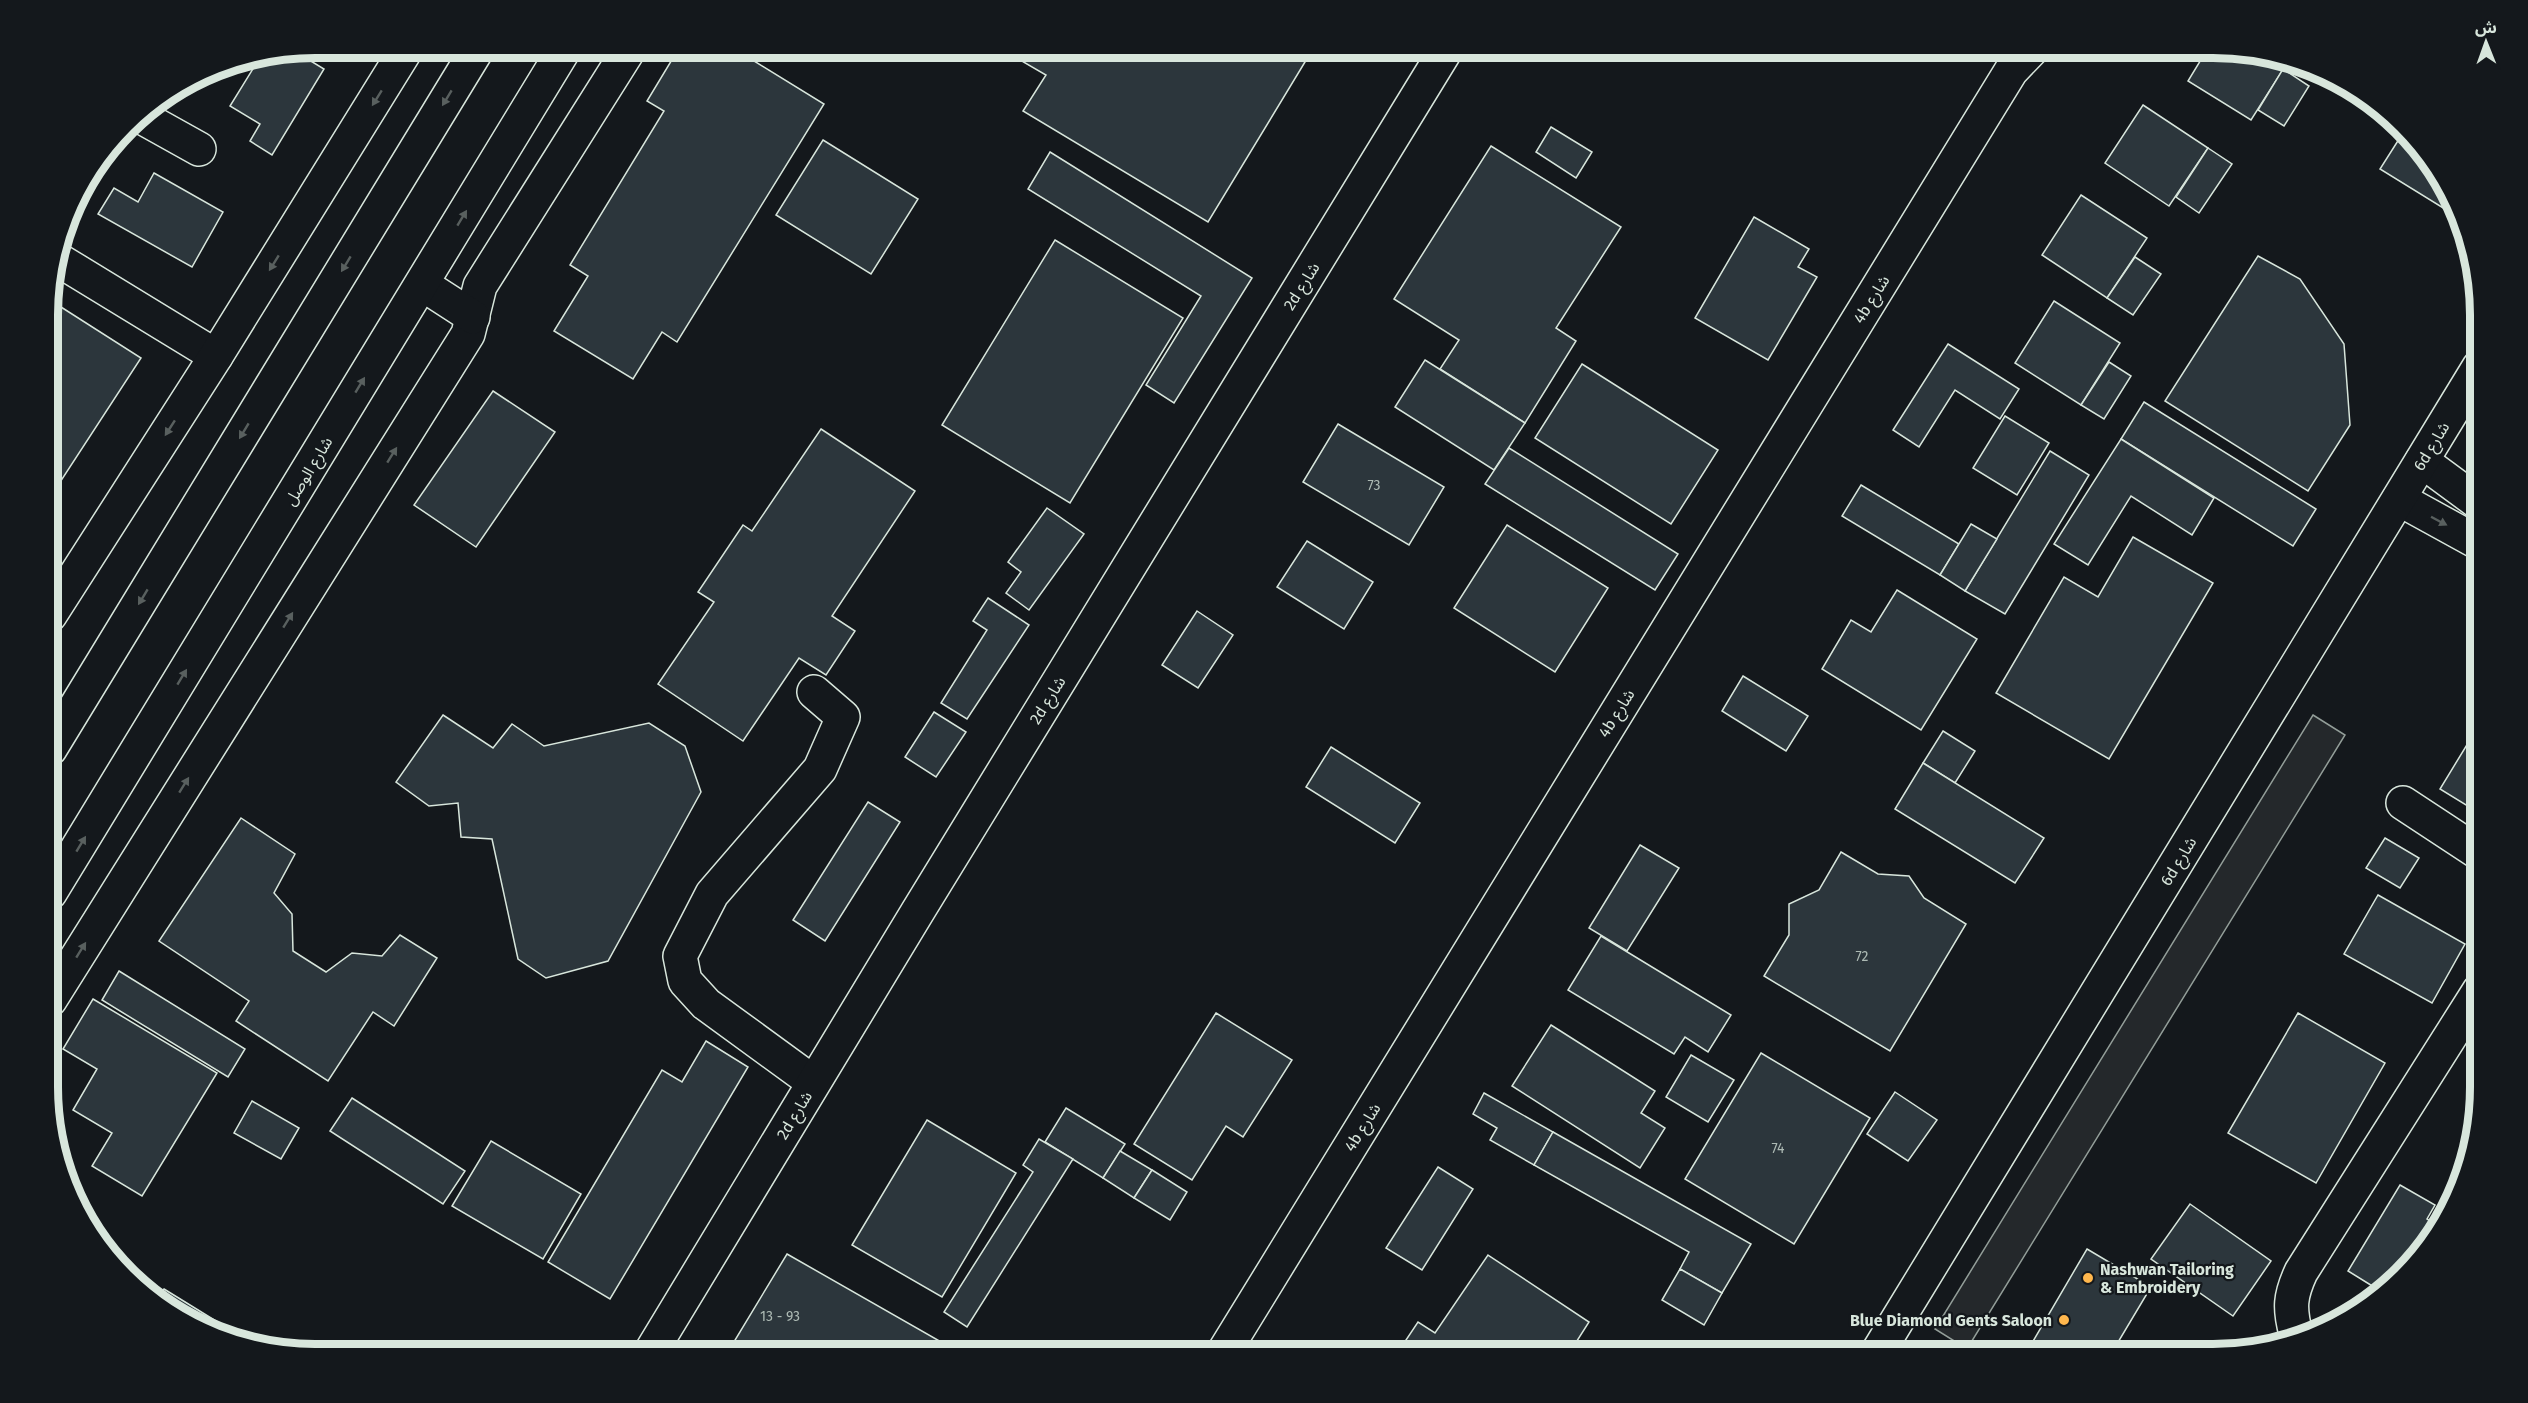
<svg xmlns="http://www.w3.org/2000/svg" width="2528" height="1403" font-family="'Fira Sans','Noto Sans Arabic',sans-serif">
  <rect width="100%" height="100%" fill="#14181c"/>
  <polygon fill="#24282b" stroke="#939e99" stroke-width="1.5" points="2313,715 2345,735 1967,1349 1935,1329"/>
  <g fill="#2c363c" stroke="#d8e6dc" stroke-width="1.5">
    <polygon points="679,48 733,48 824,104 677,342 662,332 633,379 554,331 588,276 570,265 664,111 647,101"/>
    <polygon points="1020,48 1280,48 1305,62 1208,222 1023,111 1046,75 1015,57"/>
    <polygon points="2208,48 2282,57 2289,60 2251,120 2188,81"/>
    <polygon points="296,52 324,69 272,155 250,141 260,124 230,106 259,59"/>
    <polygon points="2283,69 2309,86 2284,126 2258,110"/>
    <polygon points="2143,105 2208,148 2169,206 2105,163"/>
    <polygon points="1551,127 1592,152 1576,178 1536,152"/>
    <polygon points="2401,136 2435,167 2461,219 2380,169"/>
    <polygon points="823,140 918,199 871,274 776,215"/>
    <polygon points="1491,146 1621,227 1556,328 1576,341 1525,423 1440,369 1459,340 1394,299"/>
    <polygon points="2208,148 2232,164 2199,213 2176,197"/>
    <polygon points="1050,152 1252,278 1174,403 1146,385 1201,296 1028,189"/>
    <polygon points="154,173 223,212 192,267 98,214 114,188 138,202"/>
    <polygon points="2081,195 2147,238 2107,298 2042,255"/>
    <polygon points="1754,217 1809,249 1798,267 1817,277 1768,360 1695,318"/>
    <polygon points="1055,240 1183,318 1070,503 942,425"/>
    <polygon points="2258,256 2300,279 2344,344 2350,425 2308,491 2165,401"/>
    <polygon points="2135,257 2161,274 2133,315 2107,298"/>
    <polygon points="50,300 141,358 53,493 50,491 50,343 58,330 50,325"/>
    <polygon points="2054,301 2120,343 2081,405 2015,363"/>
    <polygon points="1948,344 2019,389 2000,419 1955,390 1919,447 1893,430"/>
    <polygon points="1425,360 1525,423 1494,470 1395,407"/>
    <polygon points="2109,362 2131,376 2104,419 2081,405"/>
    <polygon points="1582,364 1718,450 1671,524 1535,438"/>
    <polygon points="493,391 555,432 476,547 414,505"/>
    <polygon points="2144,402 2316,509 2293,546 2121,439"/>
    <polygon points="2005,416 2049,443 2017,495 1973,468"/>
    <polygon points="1338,424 1444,487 1409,545 1303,482"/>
    <polygon points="821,429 915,491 832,616 855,631 826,675 799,658 743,741 658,684 714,602 698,592 743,525 752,531"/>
    <polygon points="2121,439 2214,498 2192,535 2131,496 2088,565 2054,544"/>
    <polygon points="1509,448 1678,554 1655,590 1485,484"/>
    <polygon points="2050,451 2089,475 2005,614 1965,591"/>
    <polygon points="1861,485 1959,544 1940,575 1842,516"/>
    <polygon points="1047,508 1084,534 1029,610 1006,593 1021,572 1008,562"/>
    <polygon points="1971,524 1997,539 1965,591 1940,575"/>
    <polygon points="1507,525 1608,588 1555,672 1454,608"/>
    <polygon points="2133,537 2213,583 2109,759 1996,693 2064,577 2098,597"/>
    <polygon points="1307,541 1373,582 1344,629 1277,587"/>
    <polygon points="1897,590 1977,639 1921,730 1822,669 1851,620 1871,632"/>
    <polygon points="988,598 1029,625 967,719 941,703 987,630 973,621"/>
    <polygon points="1197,611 1233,635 1198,688 1162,665"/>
    <polygon points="1743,676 1808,716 1786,751 1722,711"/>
    <polygon points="934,712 966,732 936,777 905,757"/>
    <polygon points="443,715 493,748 512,724 544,746 649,723 685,746 701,792 608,961 546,978 518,959 492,839 461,837 458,803 429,806 396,782"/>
    <polygon points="2479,725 2479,813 2440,789"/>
    <polygon points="1943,731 1975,751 1955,783 1923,763"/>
    <polygon points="1331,747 1420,803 1395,843 1306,787"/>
    <polygon points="1923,763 2044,838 2015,883 1895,809"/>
    <polygon points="868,802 900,822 825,941 793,920"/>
    <polygon points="241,818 295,854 274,893 292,914 293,951 326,972 352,953 382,956 400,935 437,958 394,1026 373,1012 328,1081 236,1021 249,1001 159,941"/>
    <polygon points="2385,838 2419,858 2400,888 2366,868"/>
    <polygon points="1640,845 1679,868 1627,951 1589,928"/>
    <polygon points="1841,852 1878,874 1909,876 1924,898 1966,924 1890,1051 1764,976 1789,935 1789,904 1819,890"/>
    <polygon points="2378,895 2465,944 2432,1003 2344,954"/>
    <polygon points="1601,936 1731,1015 1708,1052 1685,1037 1674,1054 1568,990"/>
    <polygon points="119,971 245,1049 228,1077 102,1000"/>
    <polygon points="93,999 217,1073 142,1196 92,1166 112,1133 73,1110 97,1069 63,1049"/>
    <polygon points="1216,1013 1292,1060 1243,1137 1226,1126 1192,1180 1134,1144"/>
    <polygon points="2298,1013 2385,1063 2316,1183 2228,1133"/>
    <polygon points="1551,1025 1655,1091 1641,1113 1665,1128 1640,1168 1512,1086"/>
    <polygon points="706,1041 748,1067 610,1299 548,1262 662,1070 682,1082"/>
    <polygon points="1761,1053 1870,1118 1794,1244 1685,1179"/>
    <polygon points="1691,1055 1734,1080 1708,1122 1666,1097"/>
    <polygon points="1895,1092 1937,1120 1908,1161 1867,1134"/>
    <polygon points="1484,1093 1553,1132 1534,1165 1490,1140 1497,1128 1473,1114"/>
    <polygon points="352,1098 465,1171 443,1204 330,1131"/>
    <polygon points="252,1101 299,1128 281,1159 234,1133"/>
    <polygon points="1066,1108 1125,1144 1103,1178 1045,1142"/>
    <polygon points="927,1120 1016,1173 942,1297 852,1245"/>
    <polygon points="1553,1132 1751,1244 1722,1293 1680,1269 1689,1252 1534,1165"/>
    <polygon points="1039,1139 1073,1159 967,1327 944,1312 1033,1172 1023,1165"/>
    <polygon points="491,1141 581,1194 543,1259 452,1206"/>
    <polygon points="1120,1151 1152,1170 1134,1198 1103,1178"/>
    <polygon points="1438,1167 1473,1189 1422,1270 1386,1248"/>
    <polygon points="1152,1170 1187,1192 1170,1220 1134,1198"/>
    <polygon points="2400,1185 2435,1205 2427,1219 2440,1227 2402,1276 2382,1292 2348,1271"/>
    <polygon points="2190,1204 2271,1261 2233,1316 2151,1259"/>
    <polygon points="2087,1249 2151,1287 2111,1354 2025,1355"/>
    <polygon points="787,1254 964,1355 726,1355"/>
    <polygon points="1488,1255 1589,1322 1568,1355 1396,1355 1418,1322 1435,1333"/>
    <polygon points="1680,1269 1722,1293 1704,1325 1662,1300"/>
    <polygon points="164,1289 260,1348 247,1346 182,1319 159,1297"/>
  </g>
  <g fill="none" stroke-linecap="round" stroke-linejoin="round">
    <defs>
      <g id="minor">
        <polyline points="138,115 199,149"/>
        <polyline points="57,259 216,356"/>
        <polyline points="2422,461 2479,503"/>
        <polyline points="2399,499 2479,543"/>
        <polyline points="50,615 216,356 407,48"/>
        <polyline points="2403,803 2479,853"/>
        <polyline points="50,1000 468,334 480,286 630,48"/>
        <polyline points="813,1082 706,1004 685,981 680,956 712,894 820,769 843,717 814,692"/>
        <path d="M2296,1334C2289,1308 2290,1296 2301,1272L2479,991"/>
        <polyline points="649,1355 918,911 1447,48"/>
        <polyline points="1222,1355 2011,71 2033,48"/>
        <polyline points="1876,1355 2479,367"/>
      </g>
      <g id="major">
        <polyline points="422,284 473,317"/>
        <polyline points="50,749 478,48"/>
        <polyline points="50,893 565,48"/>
      </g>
    </defs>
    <use href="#minor" stroke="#d8e6dc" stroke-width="36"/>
    <use href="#major" stroke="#d8e6dc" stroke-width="36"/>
    <use href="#minor" stroke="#14181c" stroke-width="33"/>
    <use href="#major" stroke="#14181c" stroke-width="33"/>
  </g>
  <defs><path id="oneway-solid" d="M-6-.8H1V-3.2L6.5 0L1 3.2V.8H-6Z" transform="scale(1.5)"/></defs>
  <g fill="#59605f">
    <use href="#oneway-solid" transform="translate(377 98) rotate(122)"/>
    <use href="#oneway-solid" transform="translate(447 98) rotate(121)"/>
    <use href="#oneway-solid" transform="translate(462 218) rotate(-59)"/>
    <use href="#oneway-solid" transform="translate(274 263) rotate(122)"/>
    <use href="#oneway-solid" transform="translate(346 264) rotate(121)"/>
    <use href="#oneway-solid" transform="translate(360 385) rotate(-59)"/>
    <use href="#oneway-solid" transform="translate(170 428) rotate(123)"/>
    <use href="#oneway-solid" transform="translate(244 431) rotate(121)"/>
    <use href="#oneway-solid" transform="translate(392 455) rotate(-58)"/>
    <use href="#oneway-solid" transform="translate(2439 521) rotate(28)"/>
    <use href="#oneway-solid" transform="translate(143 597) rotate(121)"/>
    <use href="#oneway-solid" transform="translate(288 620) rotate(-58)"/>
    <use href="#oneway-solid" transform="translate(182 677) rotate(-59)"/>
    <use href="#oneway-solid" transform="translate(184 785) rotate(-58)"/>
    <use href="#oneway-solid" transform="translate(81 844) rotate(-59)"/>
    <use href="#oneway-solid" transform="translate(81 950) rotate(-58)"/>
  </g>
  <g fill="#ffb74d" stroke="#14181c" stroke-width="2">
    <circle cx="2088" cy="1278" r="6"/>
    <circle cx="2064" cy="1320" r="6"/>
  </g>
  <g text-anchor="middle" stroke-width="4.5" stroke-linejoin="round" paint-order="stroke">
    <g font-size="14" fill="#adbab4">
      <text x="1374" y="490">73</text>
      <text x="1862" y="961">72</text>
      <text x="1778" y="1153">74</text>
      <text x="780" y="1321">13 - 93</text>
    </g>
    <g font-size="16" fill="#d8e6dc" stroke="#14181c">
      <text transform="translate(1301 286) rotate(-58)" y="6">2d شارع</text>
      <text transform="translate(1871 299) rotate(-58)" y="6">4b شارع</text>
      <text transform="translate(2431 446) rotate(-59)" y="6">6d شارع</text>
      <text transform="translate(308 471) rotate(-59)" y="6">شارع الوصل</text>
      <text transform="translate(1047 700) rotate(-58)" y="6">2d شارع</text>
      <text transform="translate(1616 713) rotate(-58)" y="6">4b شارع</text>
      <text transform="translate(2178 861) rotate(-59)" y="6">6d شارع</text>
      <text transform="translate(794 1115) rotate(-59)" y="6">2d شارع</text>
      <text transform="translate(1362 1127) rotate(-58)" y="6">4b شارع</text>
    </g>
    <g font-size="16" font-weight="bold" fill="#d8e6dc" stroke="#14181c" text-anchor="start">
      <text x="2100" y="1275">Nashwan Tailoring<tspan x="2100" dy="18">&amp; Embroidery</tspan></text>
      <text x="2052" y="1326" text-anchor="end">Blue Diamond Gents Saloon</text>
    </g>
  </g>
  <path d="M0 0H2528V1403H0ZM315 58H2213A257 257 0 0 1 2470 315V1087A257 257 0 0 1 2213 1344H315A257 257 0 0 1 58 1087V315A257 257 0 0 1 315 58Z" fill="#14181c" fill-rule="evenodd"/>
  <path fill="none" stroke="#d8e6dc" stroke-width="8" d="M315 58H2213A257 257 0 0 1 2470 315V1087A257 257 0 0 1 2213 1344H315A257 257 0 0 1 58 1087V315A257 257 0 0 1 315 58Z"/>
  <g transform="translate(2486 42) rotate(359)" stroke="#14181c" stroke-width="4.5" paint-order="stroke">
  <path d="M0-4.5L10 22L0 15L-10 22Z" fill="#d8e6dc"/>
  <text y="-9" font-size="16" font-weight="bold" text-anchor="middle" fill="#d8e6dc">ش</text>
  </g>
</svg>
